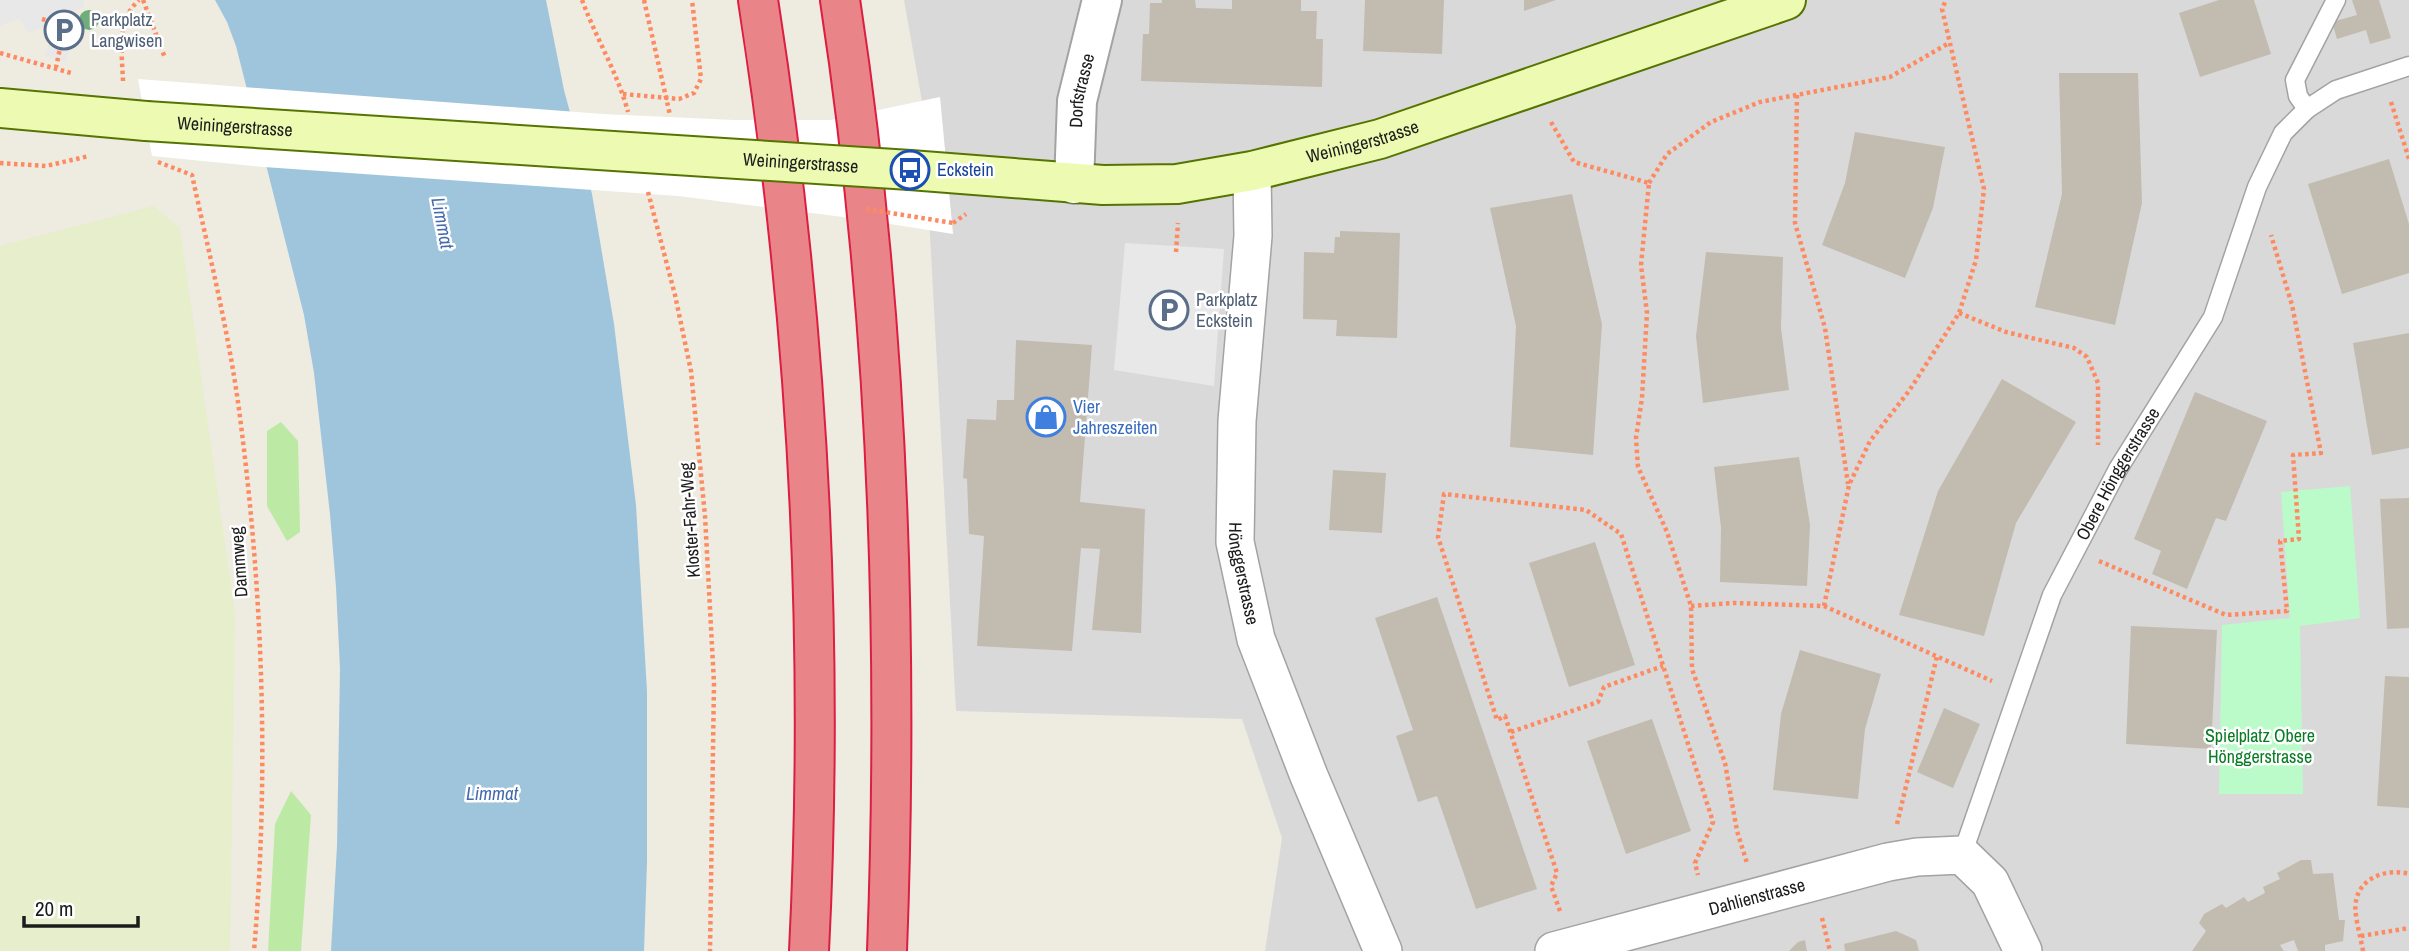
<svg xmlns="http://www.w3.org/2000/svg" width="2409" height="951" font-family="'Archivo Narrow',sans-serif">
  <rect width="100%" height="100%" fill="#eeebe1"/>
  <polygon fill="#dad9d9" points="904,0 2409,0 2409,951 1265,951 1282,838 1242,719 956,711 923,107"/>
  <polygon fill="#e6eecb" points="153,206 180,228 235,614 230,951 0,951 0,246"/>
  <g fill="#bceaa4">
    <polygon points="281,422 298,441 300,532 287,541 267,506 267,431"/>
    <polygon points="291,791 311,815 301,951 268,951 275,824"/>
  </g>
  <polygon fill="#bbfbca" points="2350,486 2360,618 2300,626 2303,794 2219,794 2222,625 2290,618 2281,492"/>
  <g fill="#e8e8e8">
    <polygon points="0,0 83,0 85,7 72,12 81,35 69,40 70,45 66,62 45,56 52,34 49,26 27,33 20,18 0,26"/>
    <polygon points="1125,243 1224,249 1214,386 1114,370"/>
  </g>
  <polygon fill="#9fc5dd" points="215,0 546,0 564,90 592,194 614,324 636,505 647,691 647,862 644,951 331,951 337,846 340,669 336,587 330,514 314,373 304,315 236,46 227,22"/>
  <polygon fill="#fff" points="138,79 603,114 734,120 831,120 940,97 953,234 859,219 678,196 264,167 152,156"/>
  <g fill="#c2bbb0">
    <polygon points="1162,0 1195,0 1196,8 1232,9 1232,0 1301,0 1301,11 1317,11 1316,39 1323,39 1322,87 1141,81 1143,34 1149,34 1150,3 1162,3"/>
    <polygon points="1365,0 1444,0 1442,54 1363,51"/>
    <polygon points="1524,0 1556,0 1524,11"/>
    <polygon points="2219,0 2254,0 2271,54 2200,77 2179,13"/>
    <polygon points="2352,0 2379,0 2391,38 2370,44 2366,30 2337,39 2332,22 2357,15"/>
    <polygon points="2059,73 2138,73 2142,203 2115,325 2035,307 2062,194"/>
    <polygon points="1855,132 1945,147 1933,208 1905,278 1822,245 1845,183"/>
    <polygon points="2389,159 2409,224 2409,273 2342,294 2308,184"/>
    <polygon points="1572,194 1602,324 1593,455 1510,447 1516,326 1490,208"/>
    <polygon points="1340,231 1400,233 1397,338 1336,336 1337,320 1303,319 1304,252 1334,253 1335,237 1340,237"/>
    <polygon points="1706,252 1783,257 1781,328 1789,390 1703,403 1696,336"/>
    <polygon points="2409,333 2409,448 2372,455 2353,343"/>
    <polygon points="1016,340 1092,345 1080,502 1145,509 1141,633 1092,630 1100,549 1081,548 1072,651 977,646 984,536 969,534 967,479 963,478 967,419 996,420 997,400 1014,400"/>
    <polygon points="2002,379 2076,422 2016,523 1984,636 1899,615 1938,491"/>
    <polygon points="2195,392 2267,421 2226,521 2216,518 2187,589 2152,574 2161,551 2134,539"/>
    <polygon points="1799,457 1810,525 1807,586 1720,582 1721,528 1714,467"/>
    <polygon points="1333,470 1386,473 1382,533 1329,530"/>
    <polygon points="2409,498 2409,628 2387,629 2380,499"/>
    <polygon points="1595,542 1635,665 1569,687 1529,563"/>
    <polygon points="1437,597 1537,889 1476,909 1437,796 1418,802 1396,736 1413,730 1375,618"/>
    <polygon points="2131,626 2217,630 2211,749 2126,744"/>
    <polygon points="1800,650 1881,674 1865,729 1858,799 1773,790 1781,714"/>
    <polygon points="2385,676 2409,677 2409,808 2377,806"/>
    <polygon points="1944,708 1980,724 1953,788 1917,772"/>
    <polygon points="1652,719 1691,831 1626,854 1587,741"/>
    <polygon points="2301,860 2311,860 2313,874 2333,873 2339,920 2345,920 2343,941 2325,945 2325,951 2298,951 2294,940 2280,945 2284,951 2192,951 2206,931 2199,923 2204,914 2222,904 2226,908 2244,897 2248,902 2265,893 2263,887 2280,879 2277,873"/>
    <polygon points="1896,931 1916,940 1919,951 1845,951 1844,944"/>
    <polygon points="1805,940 1807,951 1789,951 1798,942"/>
  </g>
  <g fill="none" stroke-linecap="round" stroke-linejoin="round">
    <defs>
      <g id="service">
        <polyline points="2307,109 2298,96 2295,80 2336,0"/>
        <path id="s1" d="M1962,855L2052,595L2118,469L2213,317L2257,187L2283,133L2307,109L2336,90L2409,66"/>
      </g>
      <g id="minor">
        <path id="s2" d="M1252,171L1253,236L1237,421L1235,542L1256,639L1309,776L1383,951"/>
        <path id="s3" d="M1554,951L1888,862L1917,857L1962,855L1990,882L2023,951"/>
      </g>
      <g id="tertiary">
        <path id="s4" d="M1074,184L1077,101L1102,0"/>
      </g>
      <g id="secondary">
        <polyline points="0,108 146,121"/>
        <path id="s5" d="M910,170L1103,185L1177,184L1252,171L1380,139L1786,0"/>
      </g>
      <g id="motorway">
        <path d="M758,0C807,313 825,635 809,951"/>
        <path d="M840,0C888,315 899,633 887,951"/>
      </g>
    </defs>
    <use href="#service" stroke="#a3a3a3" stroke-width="21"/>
    <use href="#minor" stroke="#a3a3a3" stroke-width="40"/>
    <use href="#tertiary" stroke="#a3a3a3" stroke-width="42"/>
    <use href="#secondary" stroke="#567401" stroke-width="42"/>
    <use href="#motorway" stroke="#db1e41" stroke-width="42"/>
    <g stroke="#fe8a62" stroke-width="4.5" stroke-dasharray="3.5 3.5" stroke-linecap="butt">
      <polyline points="143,0 165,58"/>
      <path d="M582,0C596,38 618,74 628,112"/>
      <polyline points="42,19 53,22 61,44 56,67"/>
      <polyline points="0,53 71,73"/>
      <path d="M123,81C122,52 116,21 139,0"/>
      <polyline points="623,94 679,99 694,93 701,79 692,0"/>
      <polyline points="1797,95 1795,223 1825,328 1848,484"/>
      <polyline points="2391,102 2409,159"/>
      <polyline points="1551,122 1574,162 1649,183 1641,265 1647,313 1642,398 1636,438 1638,467 1667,532 1691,606 1692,669 1725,763 1737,831 1747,863"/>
      <path d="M158,162L192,175C210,258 231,341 241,425C263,599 269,776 254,951"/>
      <polyline points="0,163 46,166 89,156"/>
      <polyline points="1649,183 1667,154 1711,122 1760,102 1890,77 1949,43"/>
      <polyline points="648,192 675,295 691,371 705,516 714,683 710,951"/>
      <polyline points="953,223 966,214"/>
      <polyline points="1176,252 1178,223"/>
      <polyline points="1959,313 2006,332 2074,348 2087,357 2098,383 2098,445"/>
      <polyline points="2099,561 2226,615 2287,611 2280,541 2299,539 2293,455 2321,453 2292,305 2271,235"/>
      <polyline points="1691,606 1734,603 1824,606 1992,681"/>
      <polyline points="1824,606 1849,485 1870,441 1909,391 1959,313 1976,260 1984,189 1942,9 1946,0"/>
      <polyline points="1511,732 1598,702 1604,687 1663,666"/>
      <polyline points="1897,824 1937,656"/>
      <polyline points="1560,911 1551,886 1557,873 1505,716 1497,720 1438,537 1444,494 1586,510 1621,534 1713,822 1695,863 1698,875"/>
      <polyline points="1822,918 1830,951"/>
      <polyline points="2361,936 2409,928"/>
      <path d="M2363,951C2361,938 2353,912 2356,901C2360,877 2388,868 2409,874"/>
    </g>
    <use href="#service" stroke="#fff" stroke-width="18"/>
    <use href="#minor" stroke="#fff" stroke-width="37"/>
    <use href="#tertiary" stroke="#fff" stroke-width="38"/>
    <use href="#secondary" stroke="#ecfbb1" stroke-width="38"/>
    <use href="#motorway" stroke="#e98588" stroke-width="38"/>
    <defs>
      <g id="secondary-bridge">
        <path id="s6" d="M146,121L910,170"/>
      </g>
    </defs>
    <use href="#secondary-bridge" stroke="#567401" stroke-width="42" stroke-linecap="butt"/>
    <g stroke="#fe8a62" stroke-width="4.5" stroke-dasharray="3.5 3.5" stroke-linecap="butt">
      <polyline points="644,0 670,115"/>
      <polyline points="866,209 953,223"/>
    </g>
    <use href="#secondary-bridge" stroke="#ecfbb1" stroke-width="38"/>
  </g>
  <circle fill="#70ae79" cx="89" cy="20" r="10"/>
  <defs>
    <symbol id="parking-ring" viewBox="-11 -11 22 22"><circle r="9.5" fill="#fff" stroke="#5c6f8a" stroke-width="1.5"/><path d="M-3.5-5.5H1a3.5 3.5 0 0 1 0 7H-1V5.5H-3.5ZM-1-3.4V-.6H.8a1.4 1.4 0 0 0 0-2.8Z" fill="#5c6f8a"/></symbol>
    <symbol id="bus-ring" viewBox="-11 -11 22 22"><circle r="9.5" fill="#fff" stroke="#1a4fb4" stroke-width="1.5"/><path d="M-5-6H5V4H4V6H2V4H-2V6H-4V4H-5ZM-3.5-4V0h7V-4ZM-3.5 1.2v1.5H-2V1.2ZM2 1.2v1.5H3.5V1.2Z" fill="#1a4fb4"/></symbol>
    <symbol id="shop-ring" viewBox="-11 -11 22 22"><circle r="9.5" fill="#fff" stroke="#3f7fe0" stroke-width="1.5"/><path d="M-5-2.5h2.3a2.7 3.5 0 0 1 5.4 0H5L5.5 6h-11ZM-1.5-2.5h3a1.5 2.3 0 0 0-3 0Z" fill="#3f7fe0"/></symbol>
  </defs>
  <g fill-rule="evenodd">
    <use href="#parking-ring" x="42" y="8" width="44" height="44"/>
    <use href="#bus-ring" x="888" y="148" width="44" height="44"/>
    <use href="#parking-ring" x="1147" y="288" width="44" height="44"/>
    <use href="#shop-ring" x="1024" y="395" width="44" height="44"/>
  </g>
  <g text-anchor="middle" stroke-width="5" stroke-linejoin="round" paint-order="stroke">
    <g font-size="18" fill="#4e5e75" stroke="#fff" text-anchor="start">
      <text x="91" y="26">Parkplatz<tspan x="91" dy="21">Langwisen</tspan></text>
      <text x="1196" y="306">Parkplatz<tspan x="1196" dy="21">Eckstein</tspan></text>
    </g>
    <g font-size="18" fill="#1c1c1c" stroke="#fff">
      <text dy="6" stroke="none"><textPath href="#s4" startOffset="94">Dorfstrasse</textPath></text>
      <text dy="6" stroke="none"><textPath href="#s6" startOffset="89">Weiningerstrasse</textPath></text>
      <text dy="6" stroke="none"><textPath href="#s5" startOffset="458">Weiningerstrasse</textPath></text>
      <text dy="6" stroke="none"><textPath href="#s6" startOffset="656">Weiningerstrasse</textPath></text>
      <text dy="6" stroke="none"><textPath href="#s1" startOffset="413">Obere Hönggerstrasse</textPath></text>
      <text transform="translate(690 520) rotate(-94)" y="6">Kloster-Fahr-Weg</text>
      <text transform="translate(239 562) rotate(-94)" y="6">Dammweg</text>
      <text dy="6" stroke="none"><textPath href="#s2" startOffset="404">Hönggerstrasse</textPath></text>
      <text dy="6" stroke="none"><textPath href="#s3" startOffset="210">Dahlienstrasse</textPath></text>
    </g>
    <g font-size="18" fill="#164399" stroke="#fff" text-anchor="start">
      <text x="937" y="176">Eckstein</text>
    </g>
    <g font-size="18" fill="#366cbe" stroke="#fff" text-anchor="start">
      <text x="1073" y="413">Vier<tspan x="1073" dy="21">Jahreszeiten</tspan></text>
    </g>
    <g font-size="18" fill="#087c24" stroke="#fff">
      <text x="2260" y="742">Spielplatz Obere<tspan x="2260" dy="21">Hönggerstrasse</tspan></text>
    </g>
    <g font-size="19" font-style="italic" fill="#4669ad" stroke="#fff">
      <text transform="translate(443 223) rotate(79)" y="7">Limmat</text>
      <text x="492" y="800">Limmat</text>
    </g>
  </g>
  <path d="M24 916v10h114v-10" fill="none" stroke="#1c1c1c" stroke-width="3.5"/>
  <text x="35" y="916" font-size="21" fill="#1c1c1c" stroke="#ffffff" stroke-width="5" paint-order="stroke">20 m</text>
</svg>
